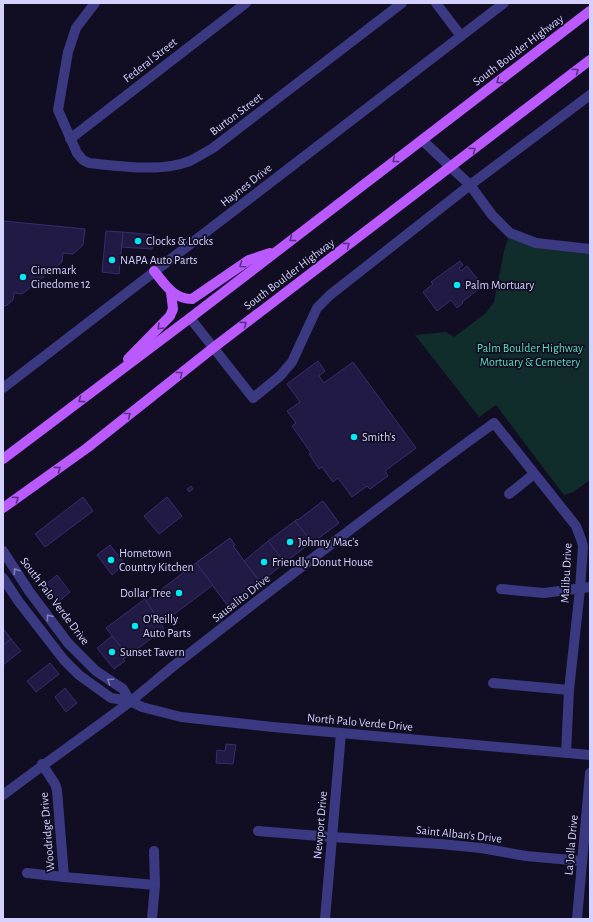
<svg xmlns="http://www.w3.org/2000/svg" width="593" height="922" font-family="'Alegreya Sans',sans-serif">
  <rect width="100%" height="100%" fill="#110e23"/>
  <polygon fill="#112d2b" points="510,233 590,249 590,480 573,492 564,495 496,405 479,417 415,335 446,332 454,337 486,313 494,302 504,251"/>
  <g fill="#211a44" stroke="#372d70">
    <polygon points="3,221 85,229 83,245 73,254 63,253 62,262 22,294 14,293 13,300 6,306 3,305"/>
    <polygon points="106,231 123,232 119,274 102,272"/>
    <polygon points="123,232 154,235 152,249 122,247"/>
    <polygon points="460,261 463,265 459,268 461,271 467,266 483,286 462,302 463,303 457,308 451,300 437,311 423,292 433,284 431,282"/>
    <polygon points="318,361 325,371 319,376 324,383 353,362 416,448 385,471 388,476 370,489 367,486 352,497 338,478 333,482 322,467 319,469 309,454 311,453 292,426 296,423 287,411 300,402 287,384"/>
    <polygon points="191,486 193,489 189,492 187,489"/>
    <polygon points="83,497 93,511 45,547 35,534"/>
    <polygon points="167,497 182,516 159,534 144,516"/>
    <polygon points="323,501 339,523 312,543 295,521 297,519 298,520"/>
    <polygon points="323,501 339,523 312,543 295,521 297,519 298,520"/>
    <polygon points="295,521 312,542 284,563 268,541"/>
    <polygon points="230,538 235,545 233,546 260,582 228,606 196,563"/>
    <polygon points="230,538 235,545 233,546 260,582 228,606 196,563"/>
    <polygon points="268,541 285,563 260,582 244,561"/>
    <polygon points="110,545 125,564 112,575 97,555"/>
    <polygon points="196,563 213,585 161,624 146,601"/>
    <polygon points="57,575 70,592 59,601 54,595 50,598 45,590 48,588 46,584"/>
    <polygon points="145,599 164,629 128,656 106,628"/>
    <polygon points="3,628 11,639 3,646"/>
    <polygon points="112,636 128,656 123,659 125,661 114,669 97,648"/>
    <polygon points="11,639 21,651 3,665 3,646"/>
    <polygon points="50,663 59,674 36,692 27,681"/>
    <polygon points="65,688 77,703 66,712 55,697"/>
    <polygon points="226,744 236,745 233,764 216,763 217,750 225,751"/>
  </g>
  <g fill="none" stroke-linecap="round" stroke-linejoin="round">
    <g stroke="#3a3982" stroke-width="10">
      <path d="M95,3L76,28L68,52L58,110L77,153L83,160L89,163C119,166 164,173 192,160C199,156 206,152 213,148L402,3"/>
      <polyline points="436,3 461,36"/>
      <polyline points="70,139 246,3"/>
      <polyline points="422,140 470,185 492,215 510,233 536,243 590,249"/>
      <polyline points="190,318 253,398 280,376 292,362 317,308 330,295 470,185 590,95"/>
      <polyline points="3,388 504,3"/>
      <polyline points="509,494 534,474"/>
      <polyline points="3,551 29,591 68,643 96,671 123,689 130,701"/>
      <polyline points="3,578 19,602 64,660 79,675 111,698 130,701 142,707 181,717 273,727 590,755"/>
      <polyline points="501,589 544,593 590,587"/>
      <polyline points="493,683 569,690"/>
      <polyline points="42,764 55,784 57,790 64,877 155,885 152,919"/>
      <path d="M3,795C45,763 89,733 131,701C146,689 161,676 176,664C281,582 386,501 494,423L576,526L581,539L583,546L580,589L569,690L566,753"/>
      <polyline points="258,831 332,837 440,844 481,848 526,856 582,861"/>
      <polyline points="154,851 155,885"/>
      <polyline points="27,873 64,877"/>
      <polyline points="325,919 341,733"/>
      <polyline points="577,919 590,773"/>
    </g>
    <g stroke="#ba59fe" stroke-width="10">
      <path d="M154,271C165,284 173,299 192,299L249,260L270,253"/>
      <polyline points="128,359 170,316 173,309 171,292"/>
      <polyline points="3,459 190,318 590,11"/>
      <polyline points="3,508 87,448 213,348 590,60"/>
    </g>
  </g>
  <defs><path id="oneway-chevron" d="M-2-3.5L2.5 0L-2 3.5" fill="none" stroke-width="1.6" stroke-linecap="round" stroke-linejoin="round"/></defs>
  <g stroke="#5d3086">
    <use href="#oneway-chevron" transform="translate(576 71) rotate(-37)"/>
    <use href="#oneway-chevron" transform="translate(499 81) rotate(143)"/>
    <use href="#oneway-chevron" transform="translate(473 150) rotate(-37)"/>
    <use href="#oneway-chevron" transform="translate(395 160) rotate(143)"/>
    <use href="#oneway-chevron" transform="translate(292 239) rotate(143)"/>
    <use href="#oneway-chevron" transform="translate(347 245) rotate(-37)"/>
    <use href="#oneway-chevron" transform="translate(242 265) rotate(145)"/>
    <use href="#oneway-chevron" transform="translate(244 324) rotate(-37)"/>
    <use href="#oneway-chevron" transform="translate(160 327) rotate(135)"/>
    <use href="#oneway-chevron" transform="translate(180 374) rotate(-39)"/>
    <use href="#oneway-chevron" transform="translate(81 400) rotate(143)"/>
    <use href="#oneway-chevron" transform="translate(128 415) rotate(-38)"/>
    <use href="#oneway-chevron" transform="translate(58 469) rotate(-36)"/>
    <use href="#oneway-chevron" transform="translate(16 499) rotate(-35)"/>
  </g>
  <g stroke="#7f7dba">
    <use href="#oneway-chevron" transform="translate(16 571) rotate(-123)"/>
    <use href="#oneway-chevron" transform="translate(49 617) rotate(-127)"/>
    <use href="#oneway-chevron" transform="translate(110 681) rotate(-145)"/>
  </g>
  <g fill="#02eaf9" stroke="#110e23" stroke-width="1.5">
    <circle cx="138" cy="241" r="4"/>
    <circle cx="112" cy="260" r="4"/>
    <circle cx="23" cy="277" r="4"/>
    <circle cx="457" cy="285" r="4"/>
    <circle cx="354" cy="437" r="4"/>
    <circle cx="290" cy="542" r="4"/>
    <circle cx="111" cy="560" r="4"/>
    <circle cx="264" cy="562" r="4"/>
    <circle cx="179" cy="593" r="4"/>
    <circle cx="135" cy="626" r="4"/>
    <circle cx="112" cy="652" r="4"/>
  </g>
  <g text-anchor="middle" stroke-width="3.5" stroke-linejoin="round" paint-order="stroke">
    <g font-size="12" fill="#d4d1ff" stroke="#110e23">
      <text transform="translate(518 50) rotate(-37)" y="4">South Boulder Highway</text>
      <text transform="translate(150 60) rotate(-38)" y="4">Federal Street</text>
      <text transform="translate(236 114) rotate(-37)" y="4">Burton Street</text>
      <text transform="translate(246 185) rotate(-38)" y="4">Haynes Drive</text>
      <text transform="translate(289 274) rotate(-37)" y="4">South Boulder Highway</text>
      <text transform="translate(566 573) rotate(-87)" y="4">Malibu Drive</text>
      <text transform="translate(241 598) rotate(-38)" y="4">Sausalito Drive</text>
      <text transform="translate(55 601) rotate(53)" y="4">South Palo Verde Drive</text>
      <text transform="translate(360 722) rotate(5)" y="4">North Palo Verde Drive</text>
      <text transform="translate(320 825) rotate(-85)" y="4">Newport Drive</text>
      <text transform="translate(47 832) rotate(-95)" y="4">Woodridge Drive</text>
      <text transform="translate(459 834) rotate(6)" y="4">Saint Alban's Drive</text>
      <text transform="translate(571 845) rotate(-85)" y="4">La Jolla Drive</text>
    </g>
    <g font-size="12" fill="#d4d1ff" stroke="#110e23" text-anchor="start">
      <text x="146" y="245">Clocks &amp; Locks</text>
      <text x="120" y="264">NAPA Auto Parts</text>
      <text x="31" y="274">Cinemark<tspan x="31" dy="14">Cinedome 12</tspan></text>
      <text x="465" y="289">Palm Mortuary</text>
      <text x="362" y="441">Smith's</text>
      <text x="298" y="546">Johnny Mac's</text>
      <text x="119" y="557">Hometown<tspan x="119" dy="14">Country Kitchen</tspan></text>
      <text x="272" y="566">Friendly Donut House</text>
      <text x="171" y="597" text-anchor="end">Dollar Tree</text>
      <text x="143" y="623">O'Reilly<tspan x="143" dy="14">Auto Parts</tspan></text>
      <text x="120" y="656">Sunset Tavern</text>
    </g>
    <g font-size="12" fill="#5ddeb9" stroke="#110e23">
      <text x="530" y="352">Palm Boulder Highway<tspan x="530" dy="14">Mortuary &amp; Cemetery</tspan></text>
    </g>
  </g>
  <rect width="593" height="922" fill="none" stroke="#d4d1ff" stroke-width="8"/>
</svg>
